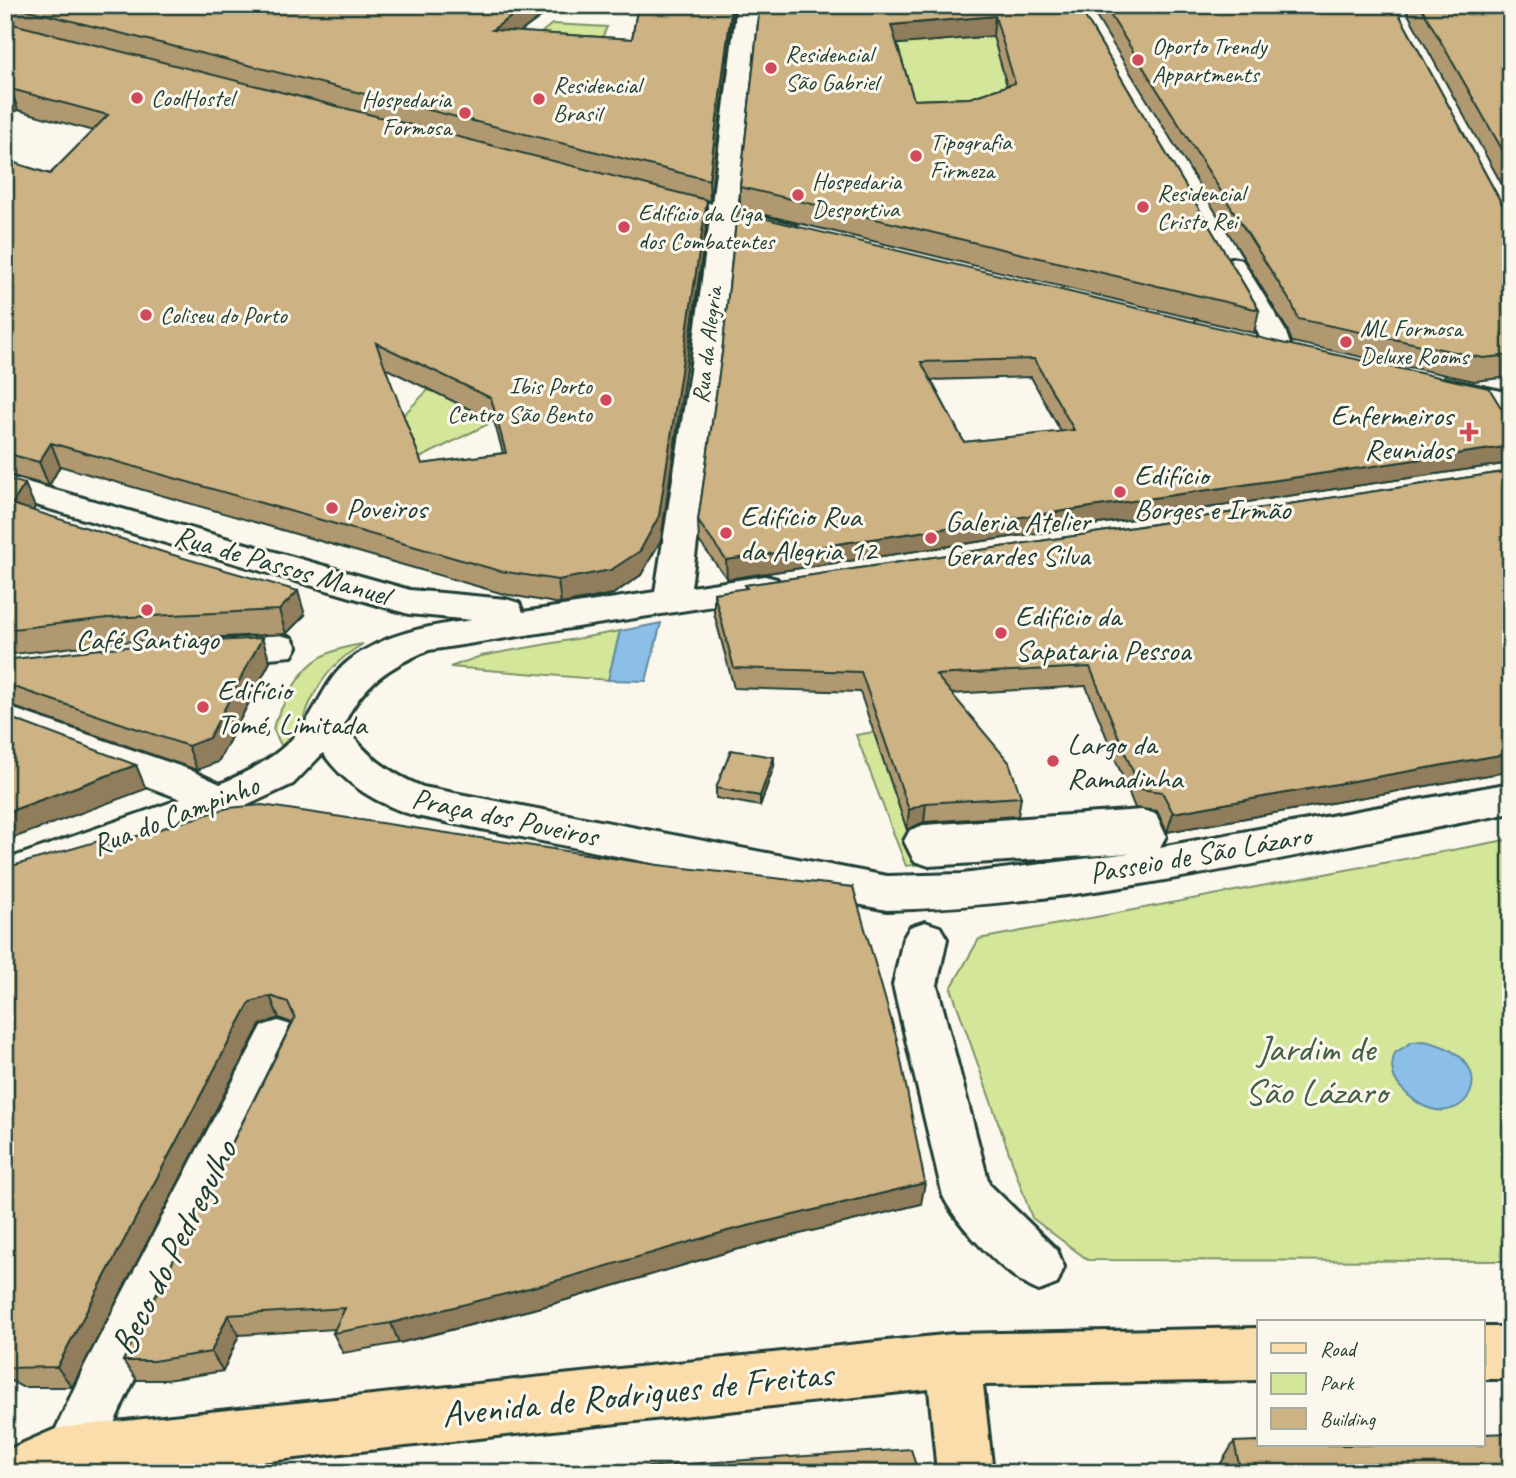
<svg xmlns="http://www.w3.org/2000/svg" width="1516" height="1478" font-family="Caveat,sans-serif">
  <rect width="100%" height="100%" fill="#fbf7ec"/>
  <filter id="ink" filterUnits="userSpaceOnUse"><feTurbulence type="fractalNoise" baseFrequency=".0143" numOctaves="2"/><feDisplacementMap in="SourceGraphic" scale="14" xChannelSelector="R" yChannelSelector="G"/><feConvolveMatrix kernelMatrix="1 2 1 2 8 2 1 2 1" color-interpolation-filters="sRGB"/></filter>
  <g filter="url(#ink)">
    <g fill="#d4e69a" stroke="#7a9267" stroke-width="2">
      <polygon points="552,24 607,27 593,57 502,65"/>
      <polygon points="989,30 1031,105 761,102 838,46"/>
      <polygon points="428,390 458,397 533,439 494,421 416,460 344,475"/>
      <polygon points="620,631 608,680 450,667 481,656"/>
      <path d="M363,644C340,657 322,677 311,701C302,719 300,736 282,747L273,729L275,721C299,675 307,652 363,644Z"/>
      <polygon points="874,732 911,841 931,863 906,866 856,735"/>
      <polygon points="1511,839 1511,1261 1088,1260 1032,1218 951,988 979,939"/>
    </g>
    <g fill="#8bbfe8" stroke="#608ba0" stroke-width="2">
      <polygon points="661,623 646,681 608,680 620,631"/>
      <path d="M1424,1041C1515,1060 1460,1148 1405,1092C1393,1081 1389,1068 1395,1053L1412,1042Z"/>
    </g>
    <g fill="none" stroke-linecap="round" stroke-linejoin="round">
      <defs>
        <g id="minor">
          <path d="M737,5H759L737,210L795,225L799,231L795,237L786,239L735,226L720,371L691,587L765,576L777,579L782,587L777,595L765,598L429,650C390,666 362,684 344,724C364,755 389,773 423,787L887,876L962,874L1130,853L929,866L914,861L904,841L910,830L924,825L1142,810L1156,814L1166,836L1160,847L1511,783V813C1305,852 1097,904 887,910L416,816C378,804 346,786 323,753L293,784L226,815L5,893V860L181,799L5,733V706L188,769L220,784C258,767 286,753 309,717C322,697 330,675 350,660C385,633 429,626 472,620L409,614L5,496V476L410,590L506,599L519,603L523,612L655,592L690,371L710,219L646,202L642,197L646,192L655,189L712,204Z"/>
          <polygon points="1232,258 1242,260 1285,330 1292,350 1287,356 1277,359 1267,356 1257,330 1218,266 1222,260"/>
          <polygon points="1444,379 1511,393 1511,411 1433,394 1429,388 1433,382"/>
          <polygon points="279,635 292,638 297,647 292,656 213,663 200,660 195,651 200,642"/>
          <path d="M925,922L940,927L947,939L937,985L989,1184L1057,1250L1064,1267L1057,1284L1039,1291C1008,1279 957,1226 943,1196L893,985L903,939L910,927Z"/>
          <polygon points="278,1021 294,1026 301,1040 123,1403 92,1473 52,1473 44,1455 85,1365 262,1026"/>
        </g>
        <g id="major">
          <rect x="1483" y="1327" width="28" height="52"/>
          <polygon points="1259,1328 1259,1380 983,1385 993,1473 937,1473 929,1389 159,1473 5,1473 5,1451 58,1428 953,1334"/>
        </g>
      </defs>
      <use href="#minor" stroke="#1f3d34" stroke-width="6"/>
      <use href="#major" stroke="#1f3d34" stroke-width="6"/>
      <use href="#minor" fill="#fbf7ec" fill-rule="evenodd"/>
      <use href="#major" fill="#faddab" fill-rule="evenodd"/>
    </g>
    <g fill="#b09971" stroke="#1f3d34" stroke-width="2" fill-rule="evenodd">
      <path d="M5,5H557L520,32L632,39L638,5H734L710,202L707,201V222L661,540L641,575L613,594L561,604L504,594L60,466L49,486L5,474V160L50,174L93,131L18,110L5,117ZM385,368L494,421L503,453L422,464Z"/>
      <path d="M760,5H1078L1259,310L1254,333L740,209V187ZM993,36L1007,86L970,98L914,100L897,44Z"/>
      <polygon points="1089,5 1394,5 1509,217 1511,217 1511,377 1474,381 1292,342 1287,329"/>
      <polygon points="1403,5 1511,5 1511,201"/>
      <path d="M737,212L1511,463L727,579L699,541L698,521L722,353ZM1031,377L1061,432L964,442L931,380Z"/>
      <polygon points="1511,471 1511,771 1167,832 1157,811 1135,808 1086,686 952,694 1021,797 1018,816 924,822 907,830 860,692 734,688 714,613 714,593 745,589 745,585"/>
      <polygon points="5,478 35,507 33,511 305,615 286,634 118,642 5,655"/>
      <polygon points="262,638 270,662 218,762 197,770 5,704 5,660"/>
      <polygon points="774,766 760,806 716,798 716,788"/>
      <polygon points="105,846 921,1204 731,1251 549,1305 399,1343 343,1353 333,1333 335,1329 239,1335 223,1371 166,1380 137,1380 123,1361 292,1023 279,1018 260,1025 72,1387 22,1387 5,1378 5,868"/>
      <polygon points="1234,1442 1511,1473 1219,1473 1218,1468"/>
    </g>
    <g fill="#907d5c" stroke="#1f3d34" stroke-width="2">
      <polygon points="528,5 557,5 495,50 492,30"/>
      <polygon points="732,5 734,5 710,202 709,180"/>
      <polygon points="995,16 993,36 890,45 891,25"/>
      <polygon points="11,89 18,110 5,117 5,92"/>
      <polygon points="707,200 707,222 661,540 641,575 613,594 561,604 558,580"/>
      <polygon points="51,443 60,466 49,486 39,462"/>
      <polygon points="1511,446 1511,463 727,579 726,560"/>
      <polygon points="25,484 35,507 22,528 12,504"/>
      <polygon points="298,591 305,615 286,634 279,610"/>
      <polygon points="262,638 270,662 218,762 197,770 188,746"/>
      <polygon points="1511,753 1511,771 1167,832 1173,813"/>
      <polygon points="774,757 774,766 760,806 760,796"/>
      <polygon points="136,765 146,789 5,841 5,813"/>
      <polygon points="926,803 924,822 907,830 909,810"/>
      <polygon points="102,840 113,863 98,848"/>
      <polygon points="270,996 279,1018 260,1025 72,1387 57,1367 250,1002"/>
      <polygon points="925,1183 921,1204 731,1251 549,1305 399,1343 391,1323 731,1230"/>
      <polygon points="228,1315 239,1335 223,1371 211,1352"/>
    </g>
    <g fill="#cdb283" stroke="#1f3d34" stroke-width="2" fill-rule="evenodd">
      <polygon points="8,5 528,5 492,30 632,39 638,5 732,5 709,180"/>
      <path d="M760,5H1078L1259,310L740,187ZM995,16L1015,83L970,98L914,100L891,25Z"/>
      <polygon points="1104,5 1394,5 1509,217 1511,217 1511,355 1483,358 1298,319 1293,306"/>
      <polygon points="1420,5 1511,5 1511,165"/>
      <path d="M5,22L707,200L659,516L640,551L611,570L558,580L500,571L51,443L39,462L5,453V160L50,174L108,115L11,89L5,92ZM376,343L491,398L506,453L422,464Z"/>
      <path d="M737,212L1282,343L1489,388L1511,424V446L726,560L698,521L722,353ZM1034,359L1074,430L964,442L921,362Z"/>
      <polygon points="1511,471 1511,753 1173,813 1162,792 1140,789 1090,667 936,675 1009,762 1021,797 926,803 909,810 861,672 734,668 714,593 747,588 745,585"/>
      <polygon points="5,478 25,484 12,504 163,552 298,591 279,610 108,618 5,630"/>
      <polygon points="262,638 209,738 188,746 5,684 5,660 109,648"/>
      <polygon points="5,716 136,765 5,813"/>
      <polygon points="731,750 774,757 760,796 716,788"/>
      <polygon points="262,805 658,865 853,887 897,1040 925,1183 731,1230 545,1284 391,1323 333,1333 345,1308 228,1315 211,1352 153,1361 123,1361 295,1018 288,1002 270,996 250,1002 57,1367 5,1368 5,868 102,840 98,848 228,808"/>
      <polygon points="1511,1433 1511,1473 1241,1473 1234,1442 1259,1441 1259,1445 1483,1445 1483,1434"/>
      <polygon points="911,1449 918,1473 555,1473"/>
    </g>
  </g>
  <g fill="#d1495b" stroke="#fbf7ec" stroke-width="2.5">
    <circle cx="1138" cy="60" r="7"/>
    <circle cx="771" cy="68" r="7"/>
    <circle cx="137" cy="98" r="7"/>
    <circle cx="539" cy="99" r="7"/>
    <circle cx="465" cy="113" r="7"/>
    <circle cx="916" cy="156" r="7"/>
    <circle cx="798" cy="195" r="7"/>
    <circle cx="1143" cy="207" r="7"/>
    <circle cx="624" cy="227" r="7"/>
    <circle cx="146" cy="315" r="7"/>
    <circle cx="1346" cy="342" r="7"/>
    <circle cx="606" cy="400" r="7"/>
    <path d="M1465.5 421.5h7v7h7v7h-7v7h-7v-7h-7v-7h7z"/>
    <circle cx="1120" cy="492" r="7"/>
    <circle cx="332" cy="508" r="7"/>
    <circle cx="726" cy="533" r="7"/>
    <circle cx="931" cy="538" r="7"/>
    <circle cx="147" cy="610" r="7"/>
    <circle cx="1001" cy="633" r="7"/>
    <circle cx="203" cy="707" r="7"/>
    <circle cx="1053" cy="761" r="7"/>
  </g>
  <g text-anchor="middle" stroke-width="6" stroke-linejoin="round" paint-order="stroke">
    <g font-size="24" fill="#1f3d34" stroke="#fbf7ec" text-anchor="start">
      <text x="1152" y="54">Oporto Trendy<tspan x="1152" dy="28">Appartments</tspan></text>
      <text x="785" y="62">Residencial<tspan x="785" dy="28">São Gabriel</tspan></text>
      <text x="553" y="93">Residencial<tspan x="553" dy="28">Brasil</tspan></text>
      <text x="151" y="106">CoolHostel</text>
      <text x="451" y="107" text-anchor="end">Hospedaria<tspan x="451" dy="28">Formosa</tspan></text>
      <text x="930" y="150">Tipografia<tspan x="930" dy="28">Firmeza</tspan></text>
      <text x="812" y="189">Hospedaria<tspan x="812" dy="28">Desportiva</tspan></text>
      <text x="1157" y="201">Residencial<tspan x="1157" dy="28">Cristo Rei</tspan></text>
      <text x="638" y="221">Edifício da Liga<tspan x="638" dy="28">dos Combatentes</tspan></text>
      <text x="160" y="323">Coliseu do Porto</text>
      <text x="1360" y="336">ML Formosa<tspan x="1360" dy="28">Deluxe Rooms</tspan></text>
      <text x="592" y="394" text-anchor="end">Ibis Porto<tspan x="592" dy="28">Centro São Bento</tspan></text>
    </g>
    <g font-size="24" fill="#1f3d34" stroke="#fbf7ec">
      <text transform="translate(707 345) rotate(-83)" y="8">Rua da Alegria</text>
    </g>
    <g font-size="30" fill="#1f3d34" stroke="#fbf7ec" text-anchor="start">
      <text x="1453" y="425" text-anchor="end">Enfermeiros<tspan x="1453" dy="34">Reunidos</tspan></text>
      <text x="1134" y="485">Edifício<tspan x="1134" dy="34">Borges e Irmão</tspan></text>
      <text x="346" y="518">Poveiros</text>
      <text x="740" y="526">Edifício Rua<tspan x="740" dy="34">da Alegria 12</tspan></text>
      <text x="945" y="531">Galeria Atelier<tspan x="945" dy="34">Gerardes Silva</tspan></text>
      <text x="1015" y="626">Edifício da<tspan x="1015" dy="34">Sapataria Pessoa</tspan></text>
      <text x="147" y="649" text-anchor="middle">Café Santiago</text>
      <text x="217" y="700">Edifício<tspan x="217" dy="34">Tomé, Limitada</tspan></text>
      <text x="1067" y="754">Largo da<tspan x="1067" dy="34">Ramadinha</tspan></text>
    </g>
    <g font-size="30" fill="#1f3d34" stroke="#fbf7ec">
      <text transform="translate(282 565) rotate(16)" y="10">Rua de Passos Manuel</text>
      <text transform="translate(175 815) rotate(-21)" y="10">Rua do Campinho</text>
      <text transform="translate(505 817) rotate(12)" y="10">Praça dos Poveiros</text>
      <text transform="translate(1200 854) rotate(-10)" y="10">Passeio de São Lázaro</text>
    </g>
    <g font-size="37" fill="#435f48" stroke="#fbf7ec">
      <text x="1316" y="1061">Jardim de<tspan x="1316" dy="43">São Lázaro</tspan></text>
    </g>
    <g font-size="37" fill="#1f3d34" stroke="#fbf7ec">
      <text transform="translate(173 1247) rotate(-63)" y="13">Beco do Pedregulho</text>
      <text transform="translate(637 1393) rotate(-6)" y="13">Avenida de Rodrigues de Freitas</text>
    </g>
  </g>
  <rect width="1516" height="1478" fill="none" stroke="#fbf7ec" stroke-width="28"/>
  <rect x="14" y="14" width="1488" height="1450" fill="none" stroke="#1f3d34" stroke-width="2.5" filter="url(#ink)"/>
  <rect x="1257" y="1320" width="228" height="126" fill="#fbf7ec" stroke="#a3ada2" stroke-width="2"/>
  <rect x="1271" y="1343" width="35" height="10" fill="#faddab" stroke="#a3ada2" stroke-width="2"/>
  <text x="1320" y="1356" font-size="21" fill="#1f3d34">Road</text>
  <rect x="1271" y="1373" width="35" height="21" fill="#d4e69a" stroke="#a3ada2" stroke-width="2"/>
  <text x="1320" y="1390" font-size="21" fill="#1f3d34">Park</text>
  <rect x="1271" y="1408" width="35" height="21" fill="#cdb283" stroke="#a3ada2" stroke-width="2"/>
  <text x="1320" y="1426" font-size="21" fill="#1f3d34">Building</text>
</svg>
